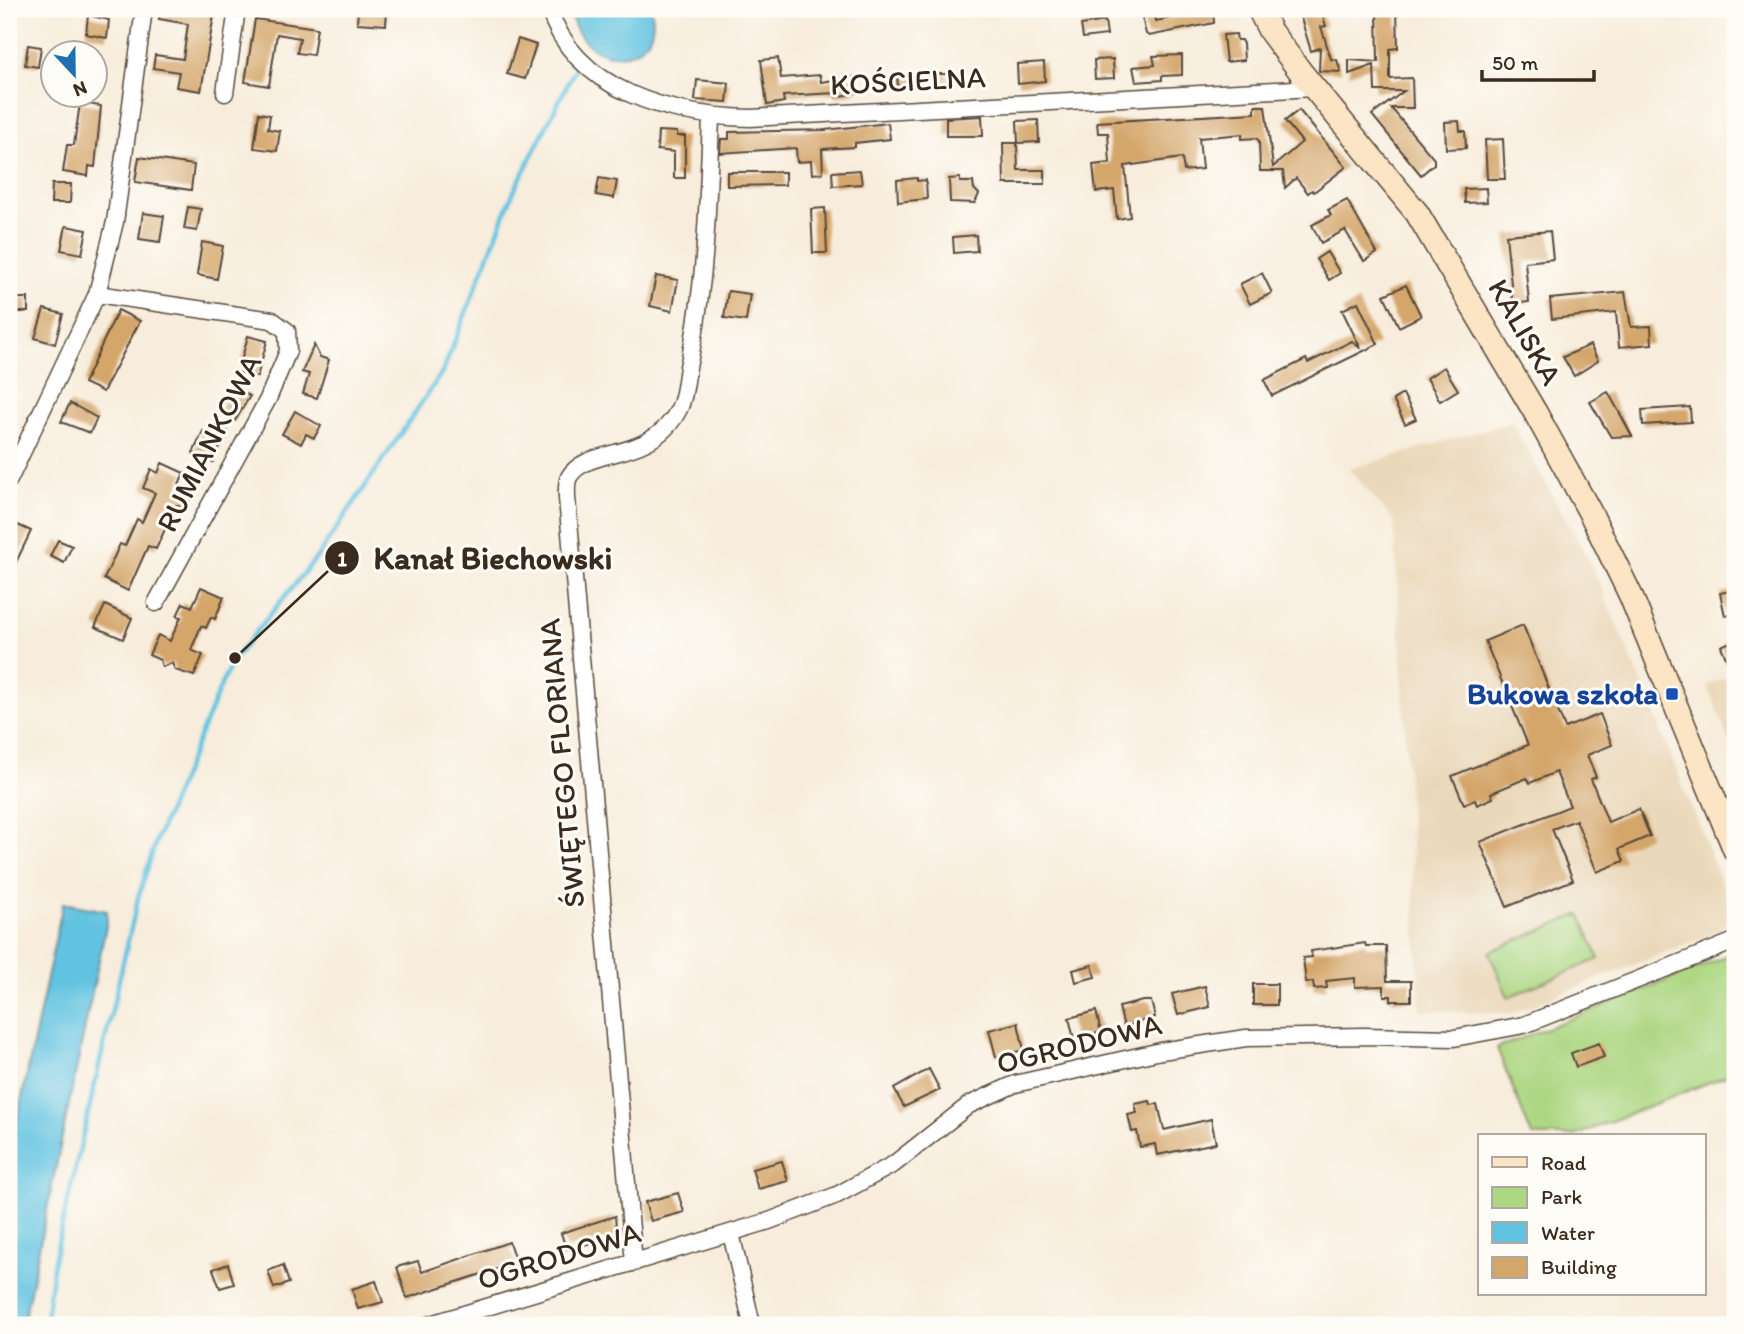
<svg xmlns="http://www.w3.org/2000/svg" width="1744" height="1334" font-family="Itim,sans-serif">
  <rect width="100%" height="100%" fill="#fdfcf7"/>
  <filter id="ink" filterUnits="userSpaceOnUse"><feTurbulence type="fractalNoise" baseFrequency=".0143" numOctaves="2"/><feDisplacementMap in="SourceGraphic" scale="14" xChannelSelector="R" yChannelSelector="G"/><feConvolveMatrix kernelMatrix="1 2 1 2 8 2 1 2 1" color-interpolation-filters="sRGB"/></filter>
  <filter id="wash" filterUnits="userSpaceOnUse"><feTurbulence type="fractalNoise" baseFrequency=".00686" numOctaves="4" result="noise"/><feDisplacementMap in="SourceGraphic" scale="28" xChannelSelector="R" yChannelSelector="G"/><feGaussianBlur stdDeviation="1.57" result="paint"/><feColorMatrix in="noise" values="0 0 0 0 0 0 0 0 0 0 0 0 0 0 0 0 0 1.4 0 .05"/><feComposite in="paint" operator="in"/></filter>
  <g filter="url(#wash)">
    <rect width="100%" height="100%" fill="#f8eddc"/>
    <g fill="#ead8ba">
      <polygon points="1511,422 1589,560 1641,681 1733,912 1721,930 1512,1013 1420,1011 1394,521 1349,469"/>
      <polygon points="1735,674 1735,755 1707,685"/>
    </g>
    <g fill="#add783" stroke="#748050" stroke-width="2">
      <polygon points="1580,914 1599,959 1508,997 1489,952"/>
      <polygon points="1735,953 1735,1072 1574,1136 1532,1136 1497,1048"/>
    </g>
    <g fill="#62c3e1" stroke="#4e7680" stroke-width="2">
      <path d="M570,9H651C666,64 581,77 570,9Z"/>
      <polygon points="63,903 107,911 107,921 23,1325 9,1325 9,1159"/>
    </g>
    <g fill="none" stroke-linecap="round" stroke-linejoin="round">
      <polyline stroke="#62c3e1" stroke-width="4.5" points="45,1325 54,1260 138,898 157,838 224,678 235,658 320,553 443,371 513,193 576,67"/>
    </g>
    <g id="blocks">
      <g fill="#d4a66a">
        <polygon points="161,9 215,9 201,91 176,87 179,72 153,68 155,55 183,59 188,24 159,19"/>
        <polygon points="358,9 387,9 386,25 357,23"/>
        <polygon points="1140,9 1153,9 1156,21 1213,9 1214,23 1149,36 1146,34"/>
        <polygon points="1377,9 1397,9 1398,48 1390,49 1390,79 1412,78 1413,108 1391,108 1434,159 1434,164 1421,175 1372,115 1404,91 1375,91 1374,65 1349,74 1349,60 1378,62"/>
        <polygon points="1321,10 1326,26 1321,27 1323,33 1331,59 1337,60 1341,72 1319,71 1320,48 1311,51 1300,15"/>
        <polygon points="88,15 109,20 107,38 86,34"/>
        <polygon points="255,19 317,28 313,55 297,53 300,38 277,34 269,86 245,82"/>
        <polygon points="1105,21 1107,35 1083,38 1081,25"/>
        <polygon points="1236,34 1237,40 1241,40 1243,44 1244,60 1226,62 1223,35"/>
        <polygon points="518,39 536,45 525,79 507,74"/>
        <polygon points="28,45 41,47 38,67 25,65"/>
        <polygon points="1182,55 1182,75 1162,76 1162,80 1136,82 1133,67 1155,65 1153,56"/>
        <polygon points="778,58 781,78 820,75 821,82 854,77 856,93 836,97 836,93 783,96 784,102 767,105 761,60"/>
        <polygon points="1113,59 1114,78 1095,79 1094,60"/>
        <polygon points="1044,62 1045,81 1018,84 1017,64"/>
        <polygon points="939,74 947,74 947,85 898,87 897,75"/>
        <polygon points="697,80 729,83 727,102 695,100"/>
        <polygon points="80,103 101,106 95,167 89,166 88,176 63,172 67,145 74,145"/>
        <polygon points="1255,106 1265,106 1273,167 1302,142 1285,121 1299,110 1346,167 1314,192 1312,190 1308,193 1296,178 1285,188 1283,171 1260,171 1259,141 1256,138 1242,139 1242,134 1199,138 1202,169 1184,171 1182,158 1125,166 1130,217 1117,219 1114,190 1096,192 1093,165 1110,163 1108,133 1098,133 1097,122 1255,113"/>
        <polygon points="259,113 270,115 268,129 280,131 277,151 254,148"/>
        <polygon points="982,116 983,136 946,136 946,118"/>
        <polygon points="1038,120 1039,142 1018,143 1017,121"/>
        <polygon points="1459,121 1460,131 1465,131 1466,148 1446,149 1445,122"/>
        <polygon points="888,123 890,139 855,143 855,147 822,149 823,173 812,174 811,161 797,162 796,148 720,153 721,139 729,139 729,132 825,130"/>
        <polygon points="658,131 677,132 677,136 685,136 685,178 674,178 674,152 657,150"/>
        <polygon points="1503,139 1505,179 1487,179 1485,140"/>
        <polygon points="1003,143 1017,143 1018,170 1045,170 1045,184 1004,184"/>
        <polygon points="139,157 194,165 191,190 135,182"/>
        <polygon points="860,170 862,184 833,186 832,172"/>
        <polygon points="727,172 785,172 785,185 727,186"/>
        <polygon points="599,178 617,181 614,198 596,195"/>
        <polygon points="917,178 917,181 926,180 927,199 898,202 897,180"/>
        <polygon points="960,178 960,182 973,182 974,189 979,194 975,203 950,202 949,179"/>
        <polygon points="52,184 71,184 70,203 51,203"/>
        <polygon points="1486,188 1487,202 1465,203 1464,189"/>
        <polygon points="1347,200 1377,253 1364,261 1345,230 1321,243 1312,225 1331,215 1328,210"/>
        <polygon points="188,207 201,209 197,231 184,229"/>
        <polygon points="825,208 827,253 813,253 811,209"/>
        <polygon points="143,213 164,216 160,242 139,239"/>
        <polygon points="66,226 87,230 82,254 61,250"/>
        <polygon points="1550,231 1553,259 1525,262 1529,302 1513,304 1506,235"/>
        <polygon points="976,235 977,251 954,253 953,237"/>
        <polygon points="202,242 223,246 217,279 197,275"/>
        <polygon points="1327,252 1340,273 1329,280 1316,259"/>
        <polygon points="1262,273 1272,293 1250,304 1240,284"/>
        <polygon points="656,276 678,280 672,311 650,306"/>
        <polygon points="1406,285 1421,316 1399,327 1384,295"/>
        <polygon points="728,291 750,294 746,321 724,318"/>
        <polygon points="1625,292 1631,327 1651,326 1652,344 1619,347 1616,312 1552,319 1550,299"/>
        <polygon points="10,298 28,298 28,312 9,312"/>
        <polygon points="1358,302 1378,344 1272,396 1264,380 1306,359 1308,363 1352,341 1361,349 1342,310"/>
        <polygon points="44,309 63,314 55,344 35,338"/>
        <polygon points="118,310 140,321 103,392 84,383"/>
        <polygon points="248,336 267,341 257,377 240,373 245,365 240,365"/>
        <polygon points="314,345 320,357 329,360 317,398 303,394 309,374 302,372"/>
        <polygon points="1590,345 1598,361 1574,376 1563,357"/>
        <polygon points="1444,367 1458,390 1440,401 1427,378"/>
        <polygon points="232,387 250,396 235,421 218,412"/>
        <polygon points="1608,392 1623,419 1632,436 1611,437 1590,402"/>
        <polygon points="1403,394 1416,419 1405,424 1393,400"/>
        <polygon points="70,403 97,418 90,433 61,422"/>
        <polygon points="1690,407 1691,422 1643,425 1642,410"/>
        <polygon points="295,411 321,426 314,438 306,434 301,444 282,434"/>
        <polygon points="203,431 211,435 227,431 213,462 193,453"/>
        <polygon points="162,463 184,473 178,488 192,494 185,509 176,505 156,549 148,546 128,591 104,579 120,544 125,546 137,519 142,522 155,493 143,488 151,469 158,473"/>
        <polygon points="9,521 31,531 9,577"/>
        <polygon points="58,540 72,546 64,563 50,556"/>
        <polygon points="201,587 224,597 215,619 211,617 206,628 201,626 191,650 203,655 194,676 175,670 172,663 162,667 160,660 149,655 158,635 170,641 181,617 177,616 183,603 192,607"/>
        <polygon points="1735,590 1735,614 1725,616 1720,593"/>
        <polygon points="105,605 132,618 123,639 95,627"/>
        <polygon points="1523,625 1565,728 1600,714 1612,745 1587,755 1596,777 1591,779 1608,822 1639,809 1650,836 1619,849 1624,861 1597,872 1576,820 1552,829 1573,880 1507,907 1480,842 1570,806 1556,772 1530,783 1527,778 1491,793 1493,798 1477,805 1475,800 1464,804 1452,776 1528,745 1485,641"/>
        <polygon points="1735,640 1735,680 1721,646"/>
        <polygon points="1365,943 1366,946 1386,946 1387,981 1411,981 1411,1001 1391,1001 1391,996 1384,996 1384,986 1355,987 1355,978 1326,981 1327,988 1314,989 1313,982 1306,983 1303,958 1312,957 1311,951"/>
        <polygon points="1092,965 1095,977 1076,982 1073,970"/>
        <rect x="1253" y="984" width="24" height="21"/>
        <polygon points="1205,986 1210,1007 1178,1015 1172,994"/>
        <polygon points="1143,1001 1151,1001 1155,1017 1124,1027 1119,1007"/>
        <polygon points="1096,1011 1101,1032 1074,1039 1069,1018"/>
        <polygon points="1018,1023 1024,1050 996,1057 989,1030"/>
        <polygon points="1599,1043 1604,1057 1576,1067 1571,1053"/>
        <polygon points="929,1069 940,1090 904,1107 894,1089"/>
        <polygon points="1150,1101 1151,1105 1158,1104 1164,1130 1211,1119 1216,1143 1157,1155 1155,1144 1140,1147 1137,1131 1132,1132 1128,1115 1137,1113 1135,1104"/>
        <polygon points="782,1161 788,1181 758,1189 752,1169"/>
        <polygon points="678,1193 684,1212 651,1221 645,1202"/>
        <polygon points="615,1216 617,1237 566,1249 561,1233"/>
        <polygon points="509,1242 516,1263 407,1298 397,1267 418,1261 422,1272"/>
        <polygon points="228,1264 234,1284 220,1288 213,1269"/>
        <polygon points="283,1265 289,1283 274,1288 268,1271"/>
        <polygon points="376,1281 383,1302 358,1309 352,1289"/>
      </g>
    </g>
  </g>
  <g filter="url(#ink)">
    <use href="#blocks" fill-opacity="0" stroke="#57473a" stroke-width="2"/>
    <g fill="none" stroke-linecap="round" stroke-linejoin="round">
      <defs>
        <g id="street">
          <path d="M549,9C576,92 672,116 750,118L1314,88"/>
          <polyline points="225,93 237,9"/>
          <polyline points="97,294 272,320 287,331 288,351 268,399 156,603"/>
          <polyline points="9,480 97,294 115,222 144,9"/>
          <polyline points="731,1233 752,1325"/>
          <path d="M634,1263L567,498C567,492 566,483 569,477C588,445 651,464 679,409C685,397 686,380 688,367C706,286 708,200 711,117"/>
          <polyline points="428,1325 769,1221 837,1195 894,1164 969,1105 1015,1084 1161,1051 1246,1038 1363,1036 1454,1038 1524,1025 1735,941"/>
        </g>
        <polyline id="secondary" points="1259,9 1270,31 1300,71 1417,213 1535,412 1592,516 1630,594 1735,850"/>
      </defs>
      <use href="#street" stroke="#57473a" stroke-width="19"/>
      <use href="#secondary" stroke="#57473a" stroke-width="26"/>
      <use href="#street" stroke="#fff" stroke-width="16"/>
      <use href="#secondary" stroke="#fce5c4" stroke-width="23"/>
    </g>
  </g>
  <rect fill="#1a4fb4" stroke="#fdfcf7" stroke-width="2.5" x="1665" y="687" width="14" height="14" rx="3.5"/>
  <g text-anchor="middle" stroke-width="6" stroke-linejoin="round" paint-order="stroke">
    <g font-size="30" fill="#3b2a1e" stroke="#fdfcf7">
      <text transform="translate(908 81) rotate(-3)" y="10">KOŚCIELNA</text>
      <text transform="translate(1525 332) rotate(60)" y="10">KALISKA</text>
      <text transform="translate(209 443) rotate(-63)" y="10">RUMIANKOWA</text>
      <text transform="translate(562 763) rotate(-95)" y="10">ŚWIĘTEGO FLORIANA</text>
      <text transform="translate(1079 1044) rotate(-14)" y="10">OGRODOWA</text>
      <text transform="translate(559 1256) rotate(-17)" y="10">OGRODOWA</text>
    </g>
    <g font-size="30" font-weight="bold" fill="#164399" stroke="#fdfcf7" text-anchor="end">
      <text x="1658" y="704">Bukowa szkoła</text>
    </g>
  </g>
  <path fill="none" stroke="#3b2a1e" stroke-width="2.5" d="M235 658L342 558"/>
  <g fill="#3b2a1e" stroke="#fdfcf7" stroke-width="2.5">
    <circle cx="235" cy="658" r="7"/>
    <circle cx="342" cy="558" r="18"/>
  </g>
  <g font-size="21" text-anchor="middle" font-weight="bold" fill="#fff">
    <text x="342" y="566">1</text>
  </g>
  <g font-size="32" text-anchor="middle" font-weight="bold" fill="#3b2a1e" stroke="#fdfcf7" stroke-width="6" stroke-linejoin="round" paint-order="stroke">
    <text x="493" y="569">Kanał Biechowski</text>
  </g>
  <rect width="1744" height="1334" fill="none" stroke="#fdfcf7" stroke-width="35"/>
  <rect x="1478" y="1134" width="228" height="161" fill="#fdfcf7" stroke="#afa8a0" stroke-width="2"/>
  <rect x="1492" y="1157" width="35" height="10" fill="#fce5c4" stroke="#afa8a0" stroke-width="2"/>
  <text x="1541" y="1170" font-size="21" fill="#3b2a1e">Road</text>
  <rect x="1492" y="1187" width="35" height="21" fill="#add783" stroke="#afa8a0" stroke-width="2"/>
  <text x="1541" y="1204" font-size="21" fill="#3b2a1e">Park</text>
  <rect x="1492" y="1222" width="35" height="21" fill="#62c3e1" stroke="#afa8a0" stroke-width="2"/>
  <text x="1541" y="1240" font-size="21" fill="#3b2a1e">Water</text>
  <rect x="1492" y="1257" width="35" height="21" fill="#d4a66a" stroke="#afa8a0" stroke-width="2"/>
  <text x="1541" y="1274" font-size="21" fill="#3b2a1e">Building</text>
  <g transform="translate(74 74) rotate(158)"><circle r="33" fill="#fdfcf7" stroke="#afa8a0" stroke-width="2"/>
  <path d="M0-5L12 26L0 18L-12 26Z" fill="#1f6fb2"/>
  <text y="-10" font-size="19" font-weight="bold" text-anchor="middle" fill="#3b2a1e">N</text>
  </g>
  <path d="M1482 70v10h112v-10" fill="none" stroke="#3b2a1e" stroke-width="3.5"/>
  <text x="1492" y="70" font-size="21" fill="#3b2a1e" stroke="#fdfcf7" stroke-width="5" paint-order="stroke">50 m</text>
</svg>
